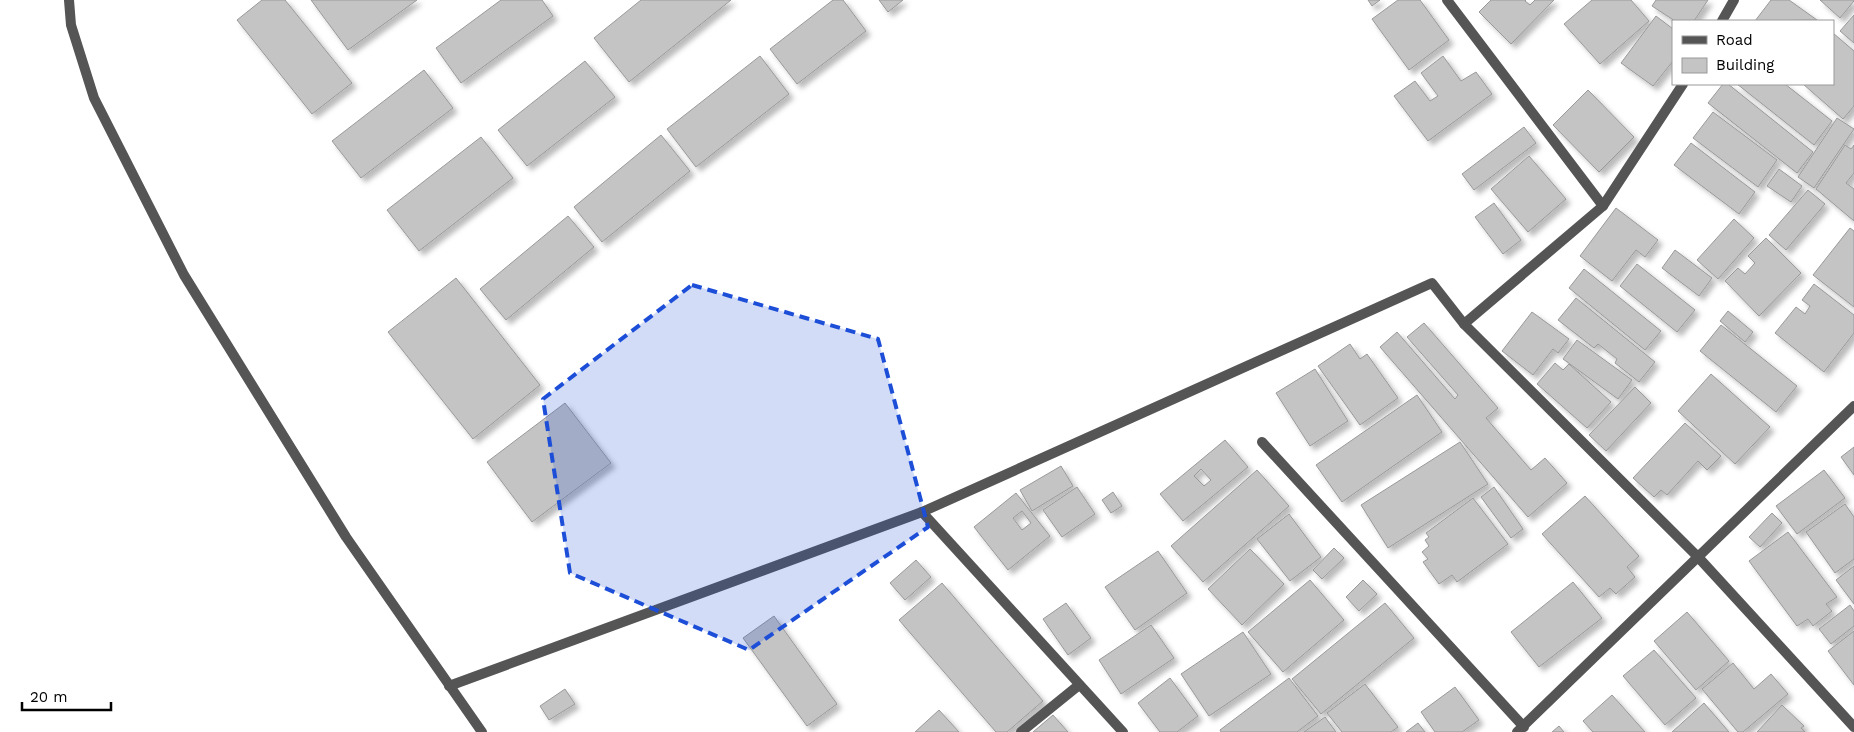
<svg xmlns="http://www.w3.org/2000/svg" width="1854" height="732" font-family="'Work Sans',sans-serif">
  <defs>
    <filter id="shadow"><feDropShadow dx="4.5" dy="4.5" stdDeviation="2.5" flood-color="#0004"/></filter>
  </defs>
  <rect width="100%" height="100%" fill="#fff"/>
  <g fill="#c4c4c4" stroke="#999" fill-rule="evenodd" filter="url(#shadow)">
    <polygon points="262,0 285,0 352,83 312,114 237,20"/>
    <polygon points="311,0 417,0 348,50"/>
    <polygon points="501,0 542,0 553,16 461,83 436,48"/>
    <polygon points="641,0 731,0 629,82 594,38"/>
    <polygon points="833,0 843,0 866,31 797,84 770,49"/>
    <polygon points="879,0 903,0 888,12"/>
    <polygon points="1368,0 1380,0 1372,6"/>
    <polygon points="1398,0 1420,0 1449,40 1409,70 1372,19"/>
    <polygon points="1491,0 1526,0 1525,1 1530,5 1535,0 1554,0 1511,44 1479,12"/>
    <polygon points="1592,0 1631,0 1649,21 1600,64 1564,24"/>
    <polygon points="1656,0 1708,0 1694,21 1675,21 1652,6"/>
    <polygon points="1771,0 1789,0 1817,20 1755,21"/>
    <polygon points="1820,0 1854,0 1854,1 1840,18"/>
    <polygon points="1854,15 1854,43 1840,31"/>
    <polygon points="1656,16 1673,29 1673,61 1653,86 1621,63"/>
    <polygon points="1833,33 1854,51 1854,106 1843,119 1803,84 1833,84"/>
    <polygon points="760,56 789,94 696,167 667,129"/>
    <polygon points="1443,56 1461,81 1476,72 1492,94 1428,141 1394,96 1415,81 1430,101 1438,96 1421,73"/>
    <polygon points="585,61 615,97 527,166 498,130"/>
    <polygon points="424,70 453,108 361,178 332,141"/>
    <polygon points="1723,84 1728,84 1813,152 1797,173 1708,103"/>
    <polygon points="1737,84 1785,84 1832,121 1814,145"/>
    <polygon points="1588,90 1634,137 1599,172 1553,125"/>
    <polygon points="1713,112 1777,160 1758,187 1693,138"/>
    <polygon points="1837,118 1854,129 1814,188 1798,177"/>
    <polygon points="1524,127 1536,143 1474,190 1462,174"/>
    <polygon points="661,135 690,171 602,242 574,207"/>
    <polygon points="481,137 513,178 419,251 387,210"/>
    <polygon points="1691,143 1755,192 1739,214 1674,165"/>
    <polygon points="1845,145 1851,149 1854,145 1854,173 1846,183 1854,189 1854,221 1816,189"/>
    <polygon points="1529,156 1566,199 1528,232 1491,189"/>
    <polygon points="1779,169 1802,186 1791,202 1767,186"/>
    <polygon points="1808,190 1825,204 1786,250 1769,235"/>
    <polygon points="1494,203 1521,240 1503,254 1475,217"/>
    <polygon points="1616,208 1658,240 1645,257 1636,250 1612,281 1580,256"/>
    <polygon points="568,216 594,247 506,320 480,289"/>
    <polygon points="1734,219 1754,238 1718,279 1697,260"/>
    <polygon points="1850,228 1854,231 1854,307 1813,275"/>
    <polygon points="1766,238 1801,273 1759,316 1725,281 1738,268 1745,274 1755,263 1748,256"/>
    <polygon points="1675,250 1712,278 1699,296 1662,268"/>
    <polygon points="1637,264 1695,310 1677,332 1620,286"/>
    <polygon points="1584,269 1661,331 1645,350 1569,288"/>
    <polygon points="456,278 540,385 473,439 388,332"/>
    <polygon points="1814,284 1854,315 1854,333 1824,372 1775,333 1796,307 1805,314 1810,306 1802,300"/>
    <polygon points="1576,298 1655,362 1639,382 1615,363 1617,359 1598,344 1594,348 1558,320"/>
    <polygon points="1728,311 1753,332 1745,342 1720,321"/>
    <polygon points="1532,312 1569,339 1558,353 1553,349 1533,375 1502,351"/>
    <polygon points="1424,323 1498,408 1486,418 1531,470 1545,458 1567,483 1528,517 1380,347 1397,332 1455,399 1458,395 1407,337"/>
    <polygon points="1721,325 1797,386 1776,412 1700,351"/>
    <polygon points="1577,340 1632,380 1618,399 1563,359"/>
    <polygon points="1350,344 1360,359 1367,354 1398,398 1360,425 1318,366"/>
    <polygon points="1555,363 1563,370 1569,364 1611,402 1587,428 1537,384"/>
    <polygon points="1315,369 1348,421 1310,446 1276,393"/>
    <polygon points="1711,374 1770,427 1735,464 1678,411"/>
    <polygon points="1635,387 1651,403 1606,451 1589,435"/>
    <polygon points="1417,395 1442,432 1342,502 1316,465"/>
    <polygon points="565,403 611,463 532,522 487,462"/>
    <polygon points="1685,423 1721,456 1707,470 1698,461 1667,495 1661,490 1654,497 1633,478"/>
    <path d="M1225,440L1248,467L1183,521L1160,494ZM1201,469L1211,480L1204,486L1194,476Z"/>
    <polygon points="1460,442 1488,484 1388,548 1361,505"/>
    <polygon points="1854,447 1854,475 1841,457"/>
    <polygon points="1061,466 1073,486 1032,511 1020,490"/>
    <polygon points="1257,470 1289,506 1203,582 1171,546"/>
    <polygon points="1824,470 1845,498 1797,534 1776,506"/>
    <polygon points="1077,487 1095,514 1062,537 1043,510"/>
    <polygon points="1494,487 1523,529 1511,538 1481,497"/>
    <polygon points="1113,492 1122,506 1111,513 1102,500"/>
    <path d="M1016,493L1050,536L1008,570L974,527ZM1022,511L1031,523L1022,530L1013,518Z"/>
    <polygon points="1585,496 1639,556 1627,567 1635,577 1616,594 1610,588 1599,597 1542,534"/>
    <polygon points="1473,498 1508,544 1457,582 1452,575 1439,584 1423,562 1428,559 1422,552 1429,546 1425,540 1429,537 1426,533"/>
    <polygon points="1845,504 1854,517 1854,559 1835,573 1806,532"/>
    <polygon points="1772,513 1782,523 1760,547 1749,537"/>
    <polygon points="1289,514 1321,557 1290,581 1257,539"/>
    <polygon points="1788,532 1837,597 1826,604 1832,611 1813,626 1808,619 1797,626 1749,561"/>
    <polygon points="1334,548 1344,558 1322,579 1313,570"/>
    <polygon points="1250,549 1284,584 1242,625 1208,589"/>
    <polygon points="1158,551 1187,593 1135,630 1105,587"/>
    <polygon points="916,560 931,577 905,600 890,583"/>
    <polygon points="1854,566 1854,604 1836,580"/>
    <polygon points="1310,580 1344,620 1283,672 1248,632"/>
    <polygon points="1363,580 1377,594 1359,611 1346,597"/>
    <polygon points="1573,582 1602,618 1539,667 1511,632"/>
    <polygon points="942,583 1043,701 1007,732 996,732 899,620"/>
    <polygon points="1066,603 1091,638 1068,655 1043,619"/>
    <polygon points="1385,603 1414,638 1321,714 1292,679"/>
    <polygon points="1850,605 1854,611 1854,626 1831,644 1819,629"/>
    <polygon points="1687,612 1729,661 1696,690 1654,641"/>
    <polygon points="774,616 837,704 807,726 743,638"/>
    <polygon points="1151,625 1174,658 1121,694 1099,660"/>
    <polygon points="1854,631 1854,685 1828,651"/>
    <polygon points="1243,632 1271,674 1209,716 1181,674"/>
    <polygon points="1654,650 1696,698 1665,725 1623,676"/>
    <polygon points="1733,663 1754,689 1771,674 1788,694 1743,732 1738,732 1702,689"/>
    <polygon points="1170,678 1198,716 1177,732 1160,732 1138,703"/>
    <polygon points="1289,678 1318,716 1297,732 1221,732 1220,730"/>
    <polygon points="1365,684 1398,727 1391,732 1342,732 1327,713"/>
    <polygon points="1455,687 1479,720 1462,732 1435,732 1421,712"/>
    <polygon points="565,689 575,704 549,720 540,706"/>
    <polygon points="1612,695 1645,732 1593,732 1583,721"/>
    <polygon points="1704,703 1729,732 1672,732"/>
    <polygon points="1782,705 1804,726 1801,728 1805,732 1757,732"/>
    <polygon points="939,710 959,732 915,732"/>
    <polygon points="1053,715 1068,732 1033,732"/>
    <polygon points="1325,717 1336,732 1304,732"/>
    <polygon points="1418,723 1425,732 1406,732"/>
    <polygon points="1559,726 1564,732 1552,732"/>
  </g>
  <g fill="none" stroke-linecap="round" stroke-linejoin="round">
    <g stroke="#555" stroke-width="10">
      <polyline points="69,0 71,25 94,98 184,275 346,537 482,732"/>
      <polyline points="1447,0 1603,206"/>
      <polyline points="1722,21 1734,0"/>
      <polyline points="1464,324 1603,206 1683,84"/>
      <polyline points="1262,442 1524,727"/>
      <polyline points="922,512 1123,732"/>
      <polyline points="449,686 922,512 1432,283 1464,324 1698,557 1854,727"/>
      <polyline points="1021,732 1079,685"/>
      <polyline points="1517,732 1854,406"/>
    </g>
  </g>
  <path fill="#1d4ed8" fill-opacity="0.2" stroke="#1d4ed8" stroke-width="4" stroke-dasharray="10 6" stroke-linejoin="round" d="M692,285L878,339L928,527L749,650L570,573L543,399Z"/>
  <rect x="1672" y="20" width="162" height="65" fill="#ffffff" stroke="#999999"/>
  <rect x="1682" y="36" width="25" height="8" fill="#555555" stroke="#999999"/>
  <text x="1716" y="45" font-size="15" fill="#000000">Road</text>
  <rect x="1682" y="58" width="25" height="15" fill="#c4c4c4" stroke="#999999"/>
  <text x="1716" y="70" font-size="15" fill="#000000">Building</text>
  <path d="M22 702v8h89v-8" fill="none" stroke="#000000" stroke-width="2.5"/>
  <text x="30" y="702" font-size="15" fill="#000000" stroke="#ffffff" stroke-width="4" paint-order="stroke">20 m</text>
</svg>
